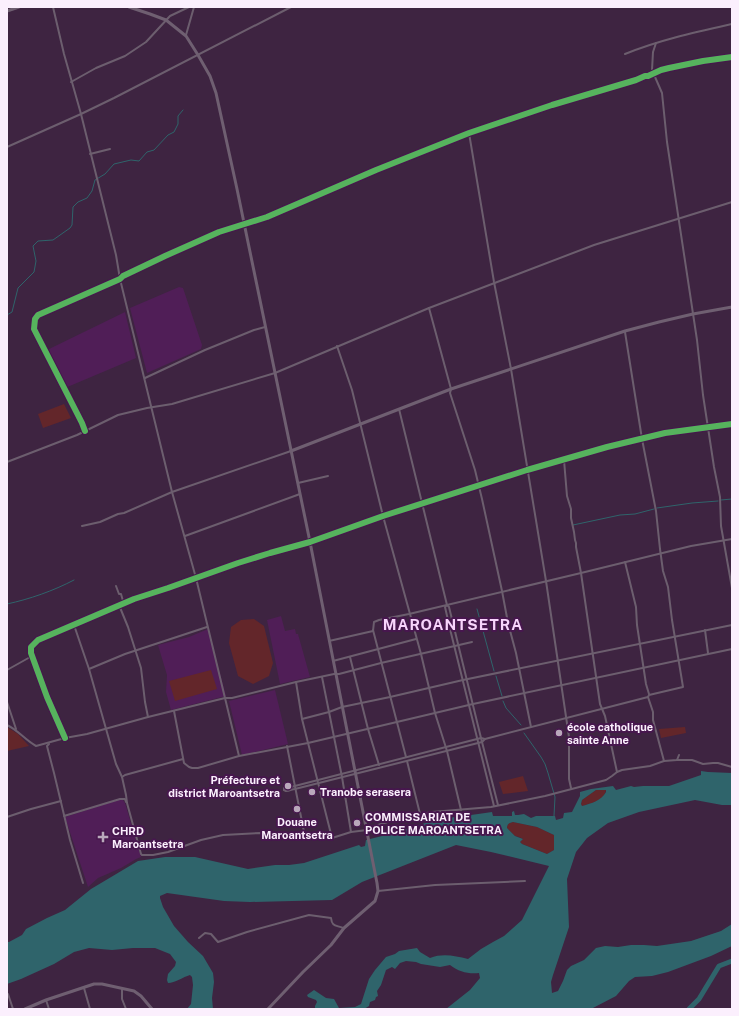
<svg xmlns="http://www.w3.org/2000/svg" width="739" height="1016" font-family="'Public Sans',sans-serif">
  <rect width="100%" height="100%" fill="#3e2441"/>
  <g fill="#501e57">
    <polygon points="179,287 183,288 202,345 201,349 147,373 130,308"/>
    <polygon points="125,312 136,358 65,388 47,350"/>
    <polygon points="281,616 285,631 295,629 296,634 298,634 310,677 280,684 267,620"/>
    <polygon points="208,629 226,696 171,710 166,692 167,675 158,645 189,637"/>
    <polygon points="275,690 288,744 242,755 229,701"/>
    <polygon points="121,799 123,800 125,803 141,857 136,859 121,868 98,878 88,887 65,817"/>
  </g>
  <g fill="#63262a">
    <polygon points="64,404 71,418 43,428 38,414"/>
    <polygon points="254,619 264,626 273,663 269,676 253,684 238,676 229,643 231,627 241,620"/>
    <polygon points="211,670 217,689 175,701 169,681"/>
    <polygon points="7,727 18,734 29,746 7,751"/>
    <polygon points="685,727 686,733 661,738 659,729"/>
    <polygon points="523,776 528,791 503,794 499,782"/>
    <path d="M596,790H606C604,801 592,803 582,806L581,804L582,800Z"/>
    <path d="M513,822L537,827L554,835V850L547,854L522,844L520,842L523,839L519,837L515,836L507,828C507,824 509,823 513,822Z"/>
  </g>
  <path fill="#2f646b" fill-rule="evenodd" d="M701,771L708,772L732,773V805H722L695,800L639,812L608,823L587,838L576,852L567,879L569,927L553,975L551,982L552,993L558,991L563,981L567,970L571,966L584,960L596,948L605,946L618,947L631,945H644L657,946L691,941L721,931L732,924V946L711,956L668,972L652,976L635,977L629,981L616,996L591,1009H446L470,990L480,978L479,973C468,974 459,972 450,965L440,967L421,964L416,962L406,961L400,963L395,969L392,967L386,970L381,985L377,991L378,996L376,997L375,1000L370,1002L369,1006L364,1009H315V1006L317,1002L316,1000L308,997L307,995L314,990L326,998L334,999L339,1008L355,1007L361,1004L369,979L375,970L386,957L395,954L399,951L417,948L420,952L430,958C443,953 455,956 468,959L481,949L493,942L504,936L522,920L549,866L491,852L456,845L362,882L332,900L250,902L224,901L167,893L160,896V898L163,907L174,926L188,942L203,956L213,973L214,982L212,998L213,1009H187L191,1004L193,985L192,977L190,975C183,977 175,983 168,983L167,980L168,974L175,966L176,962L170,954L155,948H133L112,950L89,948L74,952L54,964L21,979L7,984V942H9L22,935L26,929L47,918L65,910L91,889L138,861L165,857H195L248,869L275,865H289L304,863L359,845L361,847L365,846L366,840L382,836L429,822L433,819L457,817L492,812L493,816H512V812L514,811L515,815H518L524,814L531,818L536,816H555L556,820L563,818L564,813L572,812L580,796V792L591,789L613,786L616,790L631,786L634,787L643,786H669L701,775ZM596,790H606V792C601,801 592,803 582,806L581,804L582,800ZM513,822L537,827L554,835V850L547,854L522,844L520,842L523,839L515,836L507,828C507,824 509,823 513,822Z"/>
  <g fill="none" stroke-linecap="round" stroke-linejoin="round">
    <g stroke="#2f646b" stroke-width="1">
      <polyline points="7,315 12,312 18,288 34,272 36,261 33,246 38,241 53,240 70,228 72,225 73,207 78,202 87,198 92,191 95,180 105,174 114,164 131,160 139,161 147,152 154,150 168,135 174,132 178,124 178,116 183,110"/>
      <polyline points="721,500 732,499"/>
      <polyline points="657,508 692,503 718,501"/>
      <polyline points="573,525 620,515 635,514 654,509"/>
      <path d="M7,604C30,599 53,591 74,580"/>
      <polyline points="477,609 494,671"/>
      <polyline points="496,676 502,696"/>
      <polyline points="503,701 506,708 521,725"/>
      <polyline points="524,733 541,757 545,764 548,773 555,797 554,816"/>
    </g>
    <polyline stroke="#2f646b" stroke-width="5" points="689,1009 699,999 719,966 732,961"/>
    <g stroke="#6c5e6e" stroke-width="2">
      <polyline points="53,7 64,54 81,114 116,255 120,279 172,492 196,578 239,756"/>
      <polyline points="186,35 194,7"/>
      <polyline points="656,43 653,52 652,70 662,93 667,142 697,340 703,395 714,467 720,497 721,526 732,588"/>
      <path d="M625,54C659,40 696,32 732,24"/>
      <polyline points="71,82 96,68 125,56 146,42 170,16 189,7"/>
      <polyline points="469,133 494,282 511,369 546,581 569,737 569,779 571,788"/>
      <polyline points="7,147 81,114 114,98 291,7"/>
      <polyline points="90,154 110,149"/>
      <polyline points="429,308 451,389 450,393 475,470 482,499 502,591 508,623 516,653 531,727"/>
      <polyline points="337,346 352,390 383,516 421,654 435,713 447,751 461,810"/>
      <polyline points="145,378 205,350 254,330 265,327"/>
      <polyline points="399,409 447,605 445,607 450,629 494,806"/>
      <polyline points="85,431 82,423 34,329 35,319 38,315 120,279 123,276 165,256 219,232 267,217 376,170 469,133 552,105 636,80 645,76 648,76 661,70 669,68 703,61 732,57"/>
      <polyline points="564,460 567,496 571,509 571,518 574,532 575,540 576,543 576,547 581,573 600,704 605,716 617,772"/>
      <polyline points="7,462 77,435 118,415 147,408 172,404 275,373 429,308 594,245 732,202"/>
      <polyline points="298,483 328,476"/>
      <polyline points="82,526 100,522 118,514 124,513 172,492 291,451"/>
      <polyline points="185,536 300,494"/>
      <polyline points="625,562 636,607 637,625 646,684 649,694"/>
      <polyline points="116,586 119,594 121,594 123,601 119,605 128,627 141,668 145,702 148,717"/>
      <polyline points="447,605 449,607 481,738 498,805"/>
      <polyline points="74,625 89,669 116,764 122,777"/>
      <polyline points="373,630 406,757"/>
      <polyline points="705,630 708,653"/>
      <polyline points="329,641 373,631 374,622 379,620 409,614 581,573 691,546 732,539"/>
      <polyline points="350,657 368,729 379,765"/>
      <polyline points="333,661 416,639"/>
      <polyline points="89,669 125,654 207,627"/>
      <polyline points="7,670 32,656"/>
      <polyline points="322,677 342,777 351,832"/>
      <polyline points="296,682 302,719 332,838"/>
      <polyline points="648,697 653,712 653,720 664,761"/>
      <polyline points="7,702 16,729"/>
      <polyline points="174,711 184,763 189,767 192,768 198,768 239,756 308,743 473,704 732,649"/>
      <polyline points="302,719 329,712 342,707 390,697 463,680 732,625"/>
      <path d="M7,725C18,730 25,740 36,746L65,738L87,734L148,717L225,698H232L296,682L334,674H339L381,663L472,642"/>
      <polyline points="65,738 47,697 31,653 31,647 38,640 134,599 168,588 238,563 270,553 310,542 383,516 527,470 607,447 665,433 732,424"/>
      <polyline points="49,744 47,746 48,750 54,773 70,840 83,883"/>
      <polyline points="287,746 305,837"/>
      <polyline points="183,759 125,775 122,777 126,795 127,803 141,854 142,855 153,855 168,852 201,840 223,835 261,833 294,834 321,839 332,838 351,832 367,830 375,826 397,819 410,816 432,812 491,807 545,796 606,780 612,776 617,772 622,770 650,766 664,761 677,760 679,755"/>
      <polyline points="677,760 692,760 703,764 713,763 718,763 732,767"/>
      <polyline points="407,761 420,814"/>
      <path d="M284,790L286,791C290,791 292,789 295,789L482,742L485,739L648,697L649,695L683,687L672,620L668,587L663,571L660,549L656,511L642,439L625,332"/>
      <polyline points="284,790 284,788 288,787 291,787 477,739 481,738 485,739"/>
      <polyline points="64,816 120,799 125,799 126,802"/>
      <polyline points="7,817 31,809 61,801"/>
      <polyline points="378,891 435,885 525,881"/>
      <path d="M199,938L205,933L211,934L218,942L247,932L309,915L331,918C332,927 336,925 343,928"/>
      <polyline points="84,988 90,1009"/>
      <polyline points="122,989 122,999 126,1009"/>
      <polyline points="8,994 13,1009"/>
      <polyline points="46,1000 49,1009"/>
    </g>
    <g stroke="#6f5f71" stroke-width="3">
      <polyline points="129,7 150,14 166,20 186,36 198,55 210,76 216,93 237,189 310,542 377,883 378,891 375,901 344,928 331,945 303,972 268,1009"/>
      <polyline points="7,11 19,7"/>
      <polyline points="291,451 451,389 625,331 659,322 693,314 732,307"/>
      <polyline points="25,1009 46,1000 94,984 102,984 134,991 141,996 152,1009"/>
    </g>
    <defs>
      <g id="cycleway">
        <polyline points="85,431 82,423 34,329 35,319 38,315 120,279 123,276 165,256 219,232 267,217 376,170 469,133 552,105 636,80 645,76 648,76 661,70 669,68 703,61 732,57"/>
        <polyline points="65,738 47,697 31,653 31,647 38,640 134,599 168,588 238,563 270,553 310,542 383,516 527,470 607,447 665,433 732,424"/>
      </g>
    </defs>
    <use href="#cycleway" stroke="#47174e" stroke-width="8"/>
    <use href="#cycleway" stroke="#56b35d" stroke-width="6"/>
  </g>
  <g fill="#b9a8bb" stroke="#47174e" stroke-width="1.5">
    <circle cx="559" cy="733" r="4"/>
    <circle cx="288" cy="786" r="4"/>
    <circle cx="312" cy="792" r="4"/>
    <circle cx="297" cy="809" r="4"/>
    <circle cx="357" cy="823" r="4"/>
    <path d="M101 831h4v4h4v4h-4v4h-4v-4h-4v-4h4z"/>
  </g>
  <g text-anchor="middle" stroke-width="4" stroke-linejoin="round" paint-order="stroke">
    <g font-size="11" font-weight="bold" fill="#fbeffd" stroke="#47174e" text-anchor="start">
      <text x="567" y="731">école catholique<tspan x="567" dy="13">sainte Anne</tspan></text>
      <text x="280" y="784" text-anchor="end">Préfecture et<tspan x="280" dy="13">district Maroantsetra</tspan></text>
      <text x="320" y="796">Tranobe serasera</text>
      <text x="365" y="821">COMMISSARIAT DE<tspan x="365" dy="13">POLICE MAROANTSETRA</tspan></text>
      <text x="297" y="826" text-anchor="middle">Douane<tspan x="297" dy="13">Maroantsetra</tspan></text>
      <text x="112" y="835">CHRD<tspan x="112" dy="13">Maroantsetra</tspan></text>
    </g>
    <g font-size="15" font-weight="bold" letter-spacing="1" fill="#f8d5fc" stroke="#47174e">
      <text x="453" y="630">MAROANTSETRA</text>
    </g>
  </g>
  <rect width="739" height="1016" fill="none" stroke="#fbeffd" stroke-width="16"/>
</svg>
